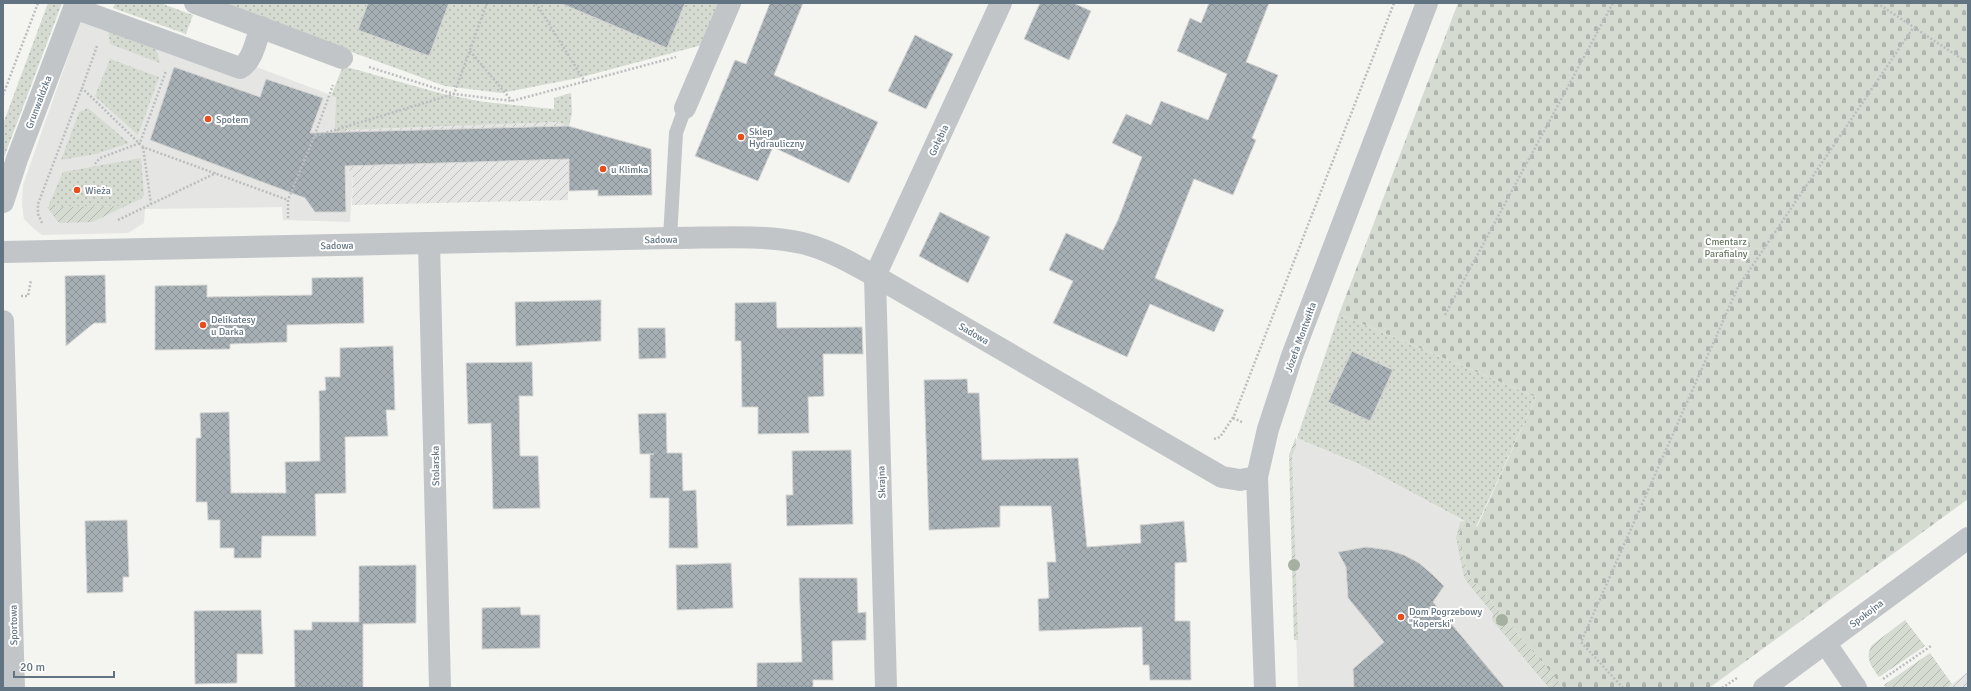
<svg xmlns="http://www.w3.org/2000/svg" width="1971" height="691" font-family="Signika,sans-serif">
  <defs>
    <pattern id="industrial-furrows" width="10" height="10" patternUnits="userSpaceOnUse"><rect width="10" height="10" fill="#e5e6e4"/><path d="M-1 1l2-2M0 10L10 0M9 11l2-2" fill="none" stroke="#bdbfbe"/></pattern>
    <pattern id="grass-dots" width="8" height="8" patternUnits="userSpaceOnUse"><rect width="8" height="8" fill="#d5dbd1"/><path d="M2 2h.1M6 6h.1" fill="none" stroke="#b0b6af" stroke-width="1.8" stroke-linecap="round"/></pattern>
    <pattern id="cemetery-stones" width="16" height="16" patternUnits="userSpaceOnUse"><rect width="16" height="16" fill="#d5dbd1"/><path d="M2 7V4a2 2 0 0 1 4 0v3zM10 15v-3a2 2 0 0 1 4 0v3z" fill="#b0b6af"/></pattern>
    <pattern id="garden-furrows" width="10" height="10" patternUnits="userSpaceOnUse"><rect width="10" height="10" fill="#d5dbd1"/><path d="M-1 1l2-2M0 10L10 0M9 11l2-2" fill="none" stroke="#b0b6af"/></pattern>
    <pattern id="building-cross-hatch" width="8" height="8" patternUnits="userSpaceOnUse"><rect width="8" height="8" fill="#a6afb4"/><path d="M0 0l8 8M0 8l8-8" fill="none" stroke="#8b9398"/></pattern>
  </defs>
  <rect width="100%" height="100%" fill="#f4f4f0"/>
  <g fill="#e5e6e4">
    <polygon points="87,3 336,97 333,162 347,163 347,168 353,175 350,222 283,220 282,207 145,209 144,223 128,233 42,235 33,228 24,219 22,204 23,185"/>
    <polygon points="1297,438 1359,464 1464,521 1458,537 1468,575 1564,688 1298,688 1290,455"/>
  </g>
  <g fill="url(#industrial-furrows)">
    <polygon points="558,122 569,126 568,200 352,205 353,175 347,168 345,130"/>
    <polygon points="1968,672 1968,688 1946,688 1952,684"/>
  </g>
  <g fill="url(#grass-dots)">
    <polygon points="48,3 62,3 3,160 3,124"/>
    <polygon points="115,3 160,3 193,15 186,34 113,8"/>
    <polygon points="217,3 720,3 702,45 578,78 501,93 445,86"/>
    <polygon points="108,28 155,45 160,63 110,44"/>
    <polygon points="110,59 159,77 138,135 95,96"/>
    <polygon points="343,66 443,94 484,102 554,109 554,98 571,93 572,113 569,126 558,122 346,130 347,163 333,163 336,97 331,96"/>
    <polygon points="88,108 129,143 96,154 61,160 79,112"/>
    <polygon points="141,158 144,195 141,199 125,206 48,207 63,172"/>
    <polygon points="1339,314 1536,397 1476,527 1359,464 1297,438"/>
  </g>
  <polygon fill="url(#cemetery-stones)" points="1458,3 1968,3 1968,499 1709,688 1564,688 1468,575 1458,537 1464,521 1477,527 1536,397 1339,314"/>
  <g fill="url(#garden-furrows)">
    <polygon points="125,206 93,222 61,223 58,222 47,207"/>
    <polygon points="1296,437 1296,446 1292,456 1298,640 1294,640 1289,455"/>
    <polygon points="1464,521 1458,537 1468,575 1564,688 1549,688 1492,620 1493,614 1467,582 1464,577 1456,538 1460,522"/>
    <path d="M1905,620L1925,646L1879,677C1872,667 1864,658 1872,645Z"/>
    <polygon points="1930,653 1952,684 1946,688 1886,688 1884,685"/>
  </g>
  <g fill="url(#building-cross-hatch)" stroke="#d5d5d3">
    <polygon points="368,3 449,3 429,56 358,30"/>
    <polygon points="560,3 685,3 667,48"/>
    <polygon points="770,3 803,3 774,75 878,122 849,183 773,147 758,181 695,156 735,60 746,64"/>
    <polygon points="1040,3 1073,3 1091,11 1069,60 1024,39"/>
    <polygon points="1209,3 1269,3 1246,62 1278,75 1252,138 1256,140 1233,195 1194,179 1155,278 1224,310 1214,332 1150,304 1127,357 1053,323 1073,281 1049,270 1066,233 1103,250 1118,220 1142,157 1112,143 1126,114 1151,125 1161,101 1208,120 1227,74 1177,51 1190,18 1201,23"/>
    <polygon points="915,35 953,54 926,109 888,91"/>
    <polygon points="174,67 260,97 266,79 323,98 310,133 568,126 651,149 652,195 598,196 598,190 569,191 569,159 345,166 346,212 315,212 305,198 150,140"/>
    <polygon points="940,212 990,237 968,283 919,256"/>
    <polygon points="105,275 106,323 94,323 66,346 65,276"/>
    <polygon points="363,277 364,323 287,325 287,342 230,344 230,349 155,350 155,286 207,285 207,297 312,295 312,278"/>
    <polygon points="601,300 601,341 516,346 515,302"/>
    <polygon points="776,302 777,328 862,327 863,354 823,354 824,396 808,397 809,433 758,434 758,407 742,407 741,341 735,341 735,303"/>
    <polygon points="638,328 665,328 666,358 639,359"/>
    <polygon points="393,346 395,410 386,410 388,436 345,437 346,493 315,494 316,536 262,536 261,558 234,558 234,548 220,548 220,520 208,520 207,502 196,502 196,438 201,438 200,413 229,412 231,493 286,493 285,462 320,461 319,391 326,390 325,377 340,377 340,348"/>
    <polygon points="1352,351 1393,370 1370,421 1328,402"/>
    <polygon points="532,362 533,396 519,396 520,456 538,456 540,508 493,509 491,423 468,424 466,363"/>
    <polygon points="967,379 968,393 979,393 982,460 1078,458 1087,547 1141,543 1140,525 1184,521 1187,562 1175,563 1175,621 1190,621 1191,680 1150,680 1149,665 1143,665 1142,627 1039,631 1038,599 1049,598 1047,562 1056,562 1051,506 1000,506 1000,527 929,530 924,380"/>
    <polygon points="666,413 667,453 682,453 683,491 696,490 698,548 669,548 669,498 650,498 650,454 654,454 640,454 638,414"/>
    <polygon points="851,450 853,524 787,526 786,495 793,495 792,451"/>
    <polygon points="127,520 129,577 123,577 123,592 87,593 85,521"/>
    <polygon points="1366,547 1389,550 1404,555 1419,563 1433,575 1444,586 1433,602 1505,688 1354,688 1353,669 1384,642 1348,598 1346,567 1338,552"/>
    <polygon points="731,563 733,608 677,610 676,565"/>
    <polygon points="416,565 416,623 363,624 363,688 295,688 294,630 312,630 312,622 359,622 359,566"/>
    <polygon points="799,578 857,578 858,613 866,612 866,640 832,641 833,680 813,680 813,688 757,688 757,663 802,662"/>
    <polygon points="520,607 521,615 540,615 540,648 482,649 482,608"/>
    <polygon points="261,610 263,654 237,654 237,683 195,684 194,611"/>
  </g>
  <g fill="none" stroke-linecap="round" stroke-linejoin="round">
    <g stroke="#bbbdbf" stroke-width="2.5" stroke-dasharray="2 2" stroke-linecap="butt">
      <polyline points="536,3 585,82"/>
      <polyline points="1877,3 1968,63"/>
      <polyline points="97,46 82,88 143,147 288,200"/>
      <polyline points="470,51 512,101"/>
      <polyline points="369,67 454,94 487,3"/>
      <polyline points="3,95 38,3"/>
      <polyline points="315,136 454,94 512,101 676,57"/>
      <polyline points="143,147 151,204"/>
      <polyline points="95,164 100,158 140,143 166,71"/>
      <polyline points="288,218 288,200 314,137 333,85"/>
      <polyline points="118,220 216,173"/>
      <polyline points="42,223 38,214 38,204 82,88"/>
      <polyline points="21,296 28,296 31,280"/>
      <polyline points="1445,315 1613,3"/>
      <polyline points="1233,418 1242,422"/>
      <polyline points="1214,439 1220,437 1234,416 1394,3"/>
      <polyline points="1883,679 1931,646"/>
      <polyline points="1623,688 1581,642 1738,287 1913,28"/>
      <polyline points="1722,688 1737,678"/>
    </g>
    <polyline stroke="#c1c5c8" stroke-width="14" points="670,238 676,133 685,108"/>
    <g stroke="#c1c5c8" stroke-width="22">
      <polyline points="195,3 342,58"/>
      <path d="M74,8L240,68C253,61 256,40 261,27"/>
      <polyline points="685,108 730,3"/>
      <polyline points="3,202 17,159 76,3"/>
      <polyline points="429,243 440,688"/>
      <path d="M3,252L670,238C714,238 760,234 802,243C828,249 853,264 875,276L1222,477L1240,480L1257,477"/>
      <polyline points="3,321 14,688"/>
      <polyline points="1826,644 1856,688"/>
      <polyline points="886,688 875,276 1001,3"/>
      <polyline points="1764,688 1968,538"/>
    </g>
    <polyline stroke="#c1c5c8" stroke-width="22" points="1265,688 1257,477 1268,429 1292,356 1427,3"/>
  </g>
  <g fill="#a6b0a1">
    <circle cx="1294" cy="565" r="6"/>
    <circle cx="1502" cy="620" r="6"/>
  </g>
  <g fill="#e84d1c" stroke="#fff" stroke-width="1.5">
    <circle cx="208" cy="119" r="4"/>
    <circle cx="741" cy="137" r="4"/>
    <circle cx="603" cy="169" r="4"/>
    <circle cx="77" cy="190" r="4"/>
    <circle cx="203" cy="325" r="4"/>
    <circle cx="1401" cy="617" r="4"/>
  </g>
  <g text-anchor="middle" stroke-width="4" stroke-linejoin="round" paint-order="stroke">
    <g font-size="10" fill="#627482" stroke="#fff">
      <text transform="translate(38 102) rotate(-69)" y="4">Grunwaldzka</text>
      <text transform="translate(938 140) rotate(-65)" y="4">Gołębia</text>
      <text transform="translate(661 239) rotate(-1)" y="4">Sadowa</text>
      <text transform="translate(337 245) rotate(-1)" y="4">Sadowa</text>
      <text transform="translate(974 333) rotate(30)" y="4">Sadowa</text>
      <text transform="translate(1300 337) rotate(-70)" y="4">Józefa Montwiłła</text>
      <text transform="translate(435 466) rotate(-91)" y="4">Stolarska</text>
      <text transform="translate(881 482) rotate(-92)" y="4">Skrajna</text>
      <text transform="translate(1866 613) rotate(-37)" y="4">Spokojna</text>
      <text transform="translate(13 625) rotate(-91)" y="4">Sportowa</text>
    </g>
    <g font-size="10" fill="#627482" stroke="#fff" text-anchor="start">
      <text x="216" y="123">Społem</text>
      <text x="749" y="135">Sklep<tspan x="749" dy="12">Hydrauliczny</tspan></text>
      <text x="611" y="173">u Klimka</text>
      <text x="85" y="194">Wieża</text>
      <text x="211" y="323">Delikatesy<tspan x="211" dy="12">u Darka</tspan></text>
      <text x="1409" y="615">Dom Pogrzebowy<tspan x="1409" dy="12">"Koperski"</tspan></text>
    </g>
    <g font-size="10" fill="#667961" stroke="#fff">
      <text x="1726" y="245">Cmentarz<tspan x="1726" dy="12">Parafialny</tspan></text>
    </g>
  </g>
  <rect width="1971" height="691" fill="none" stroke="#627482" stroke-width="8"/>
  <path d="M14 671v6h100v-6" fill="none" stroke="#627482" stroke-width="2"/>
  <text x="20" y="671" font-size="12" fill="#627482" stroke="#ffffff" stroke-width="3" paint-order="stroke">20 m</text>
</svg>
